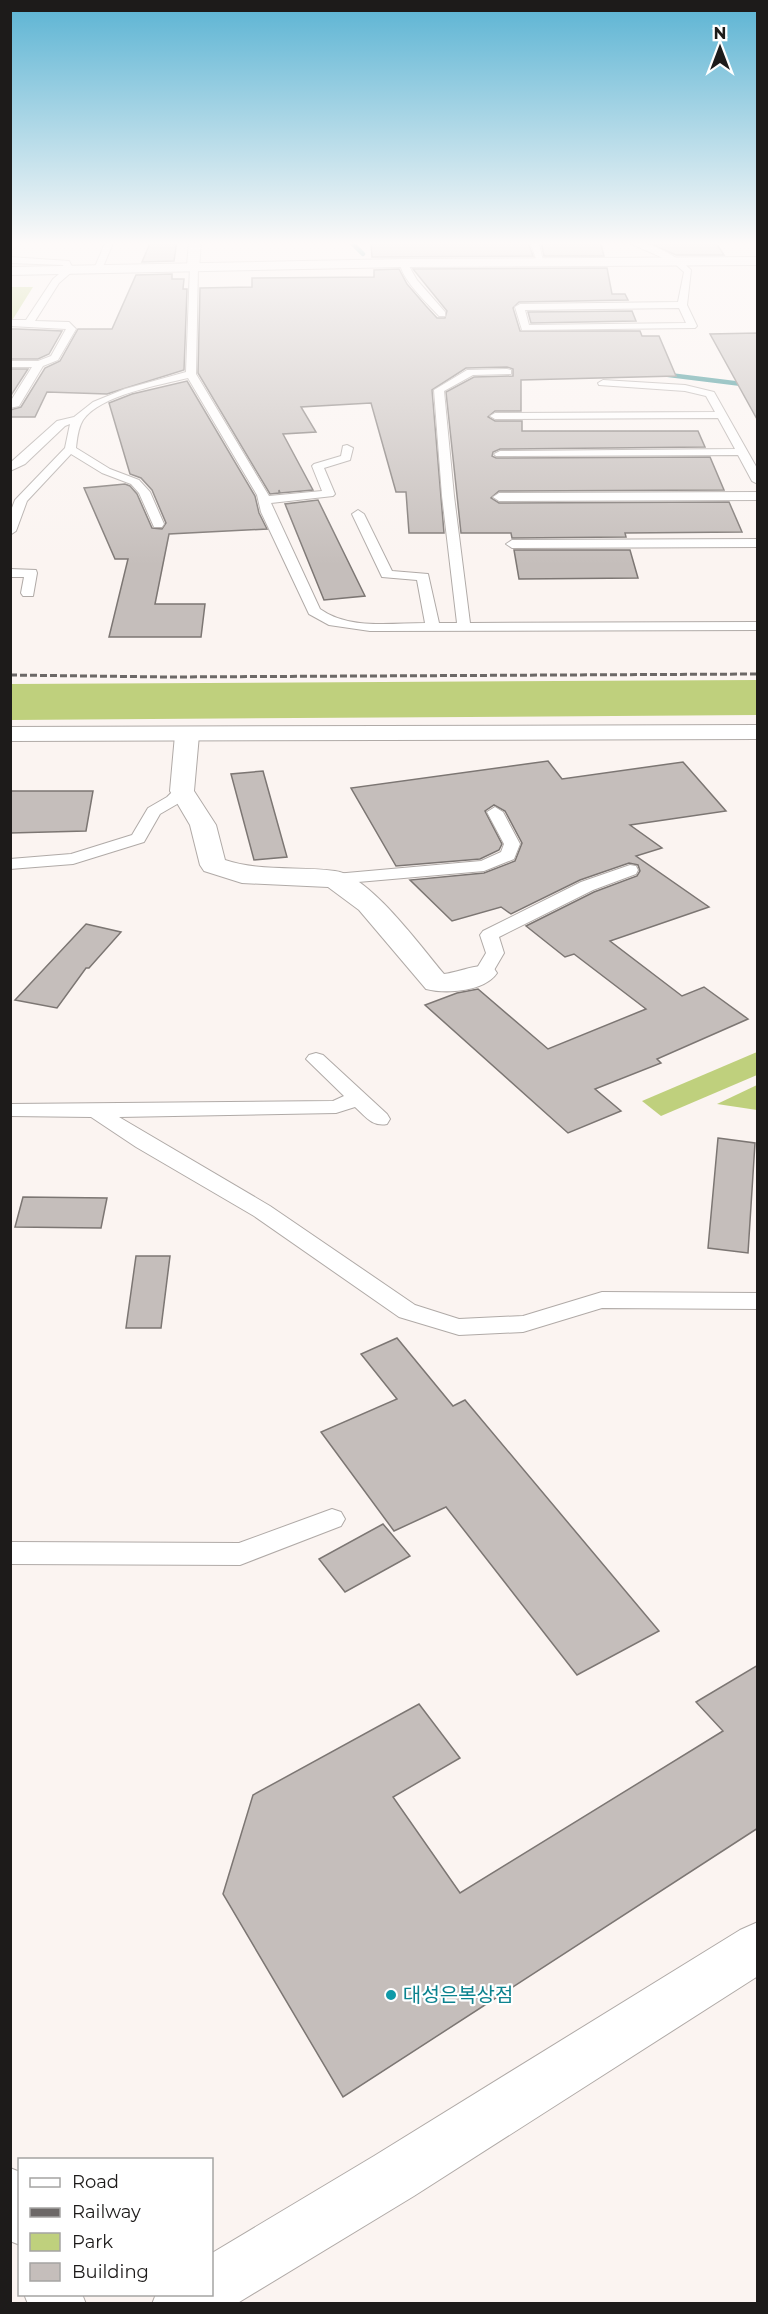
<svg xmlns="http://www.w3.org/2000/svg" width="768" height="2314" font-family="Montserrat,'Noto Sans KR',sans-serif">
  <rect width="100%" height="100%" fill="#fbf4f1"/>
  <g fill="#bfd07d">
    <polygon points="11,287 33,287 13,319 11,319"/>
    <polygon points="757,680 757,715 11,720 11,684"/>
    <polygon points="757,1052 757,1075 661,1116 642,1101"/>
    <polygon points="757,1085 757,1110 717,1104"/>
  </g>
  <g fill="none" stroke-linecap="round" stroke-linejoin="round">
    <g stroke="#238486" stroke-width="4.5">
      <polyline points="350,241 363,254"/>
      <polyline points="661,374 750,385"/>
    </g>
  </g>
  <g fill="#c5bebb" stroke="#7c7673" stroke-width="1.5">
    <polygon points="151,241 177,241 174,261 142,262"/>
    <polygon points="371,241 528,242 533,256 372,257"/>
    <polygon points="547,241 600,241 604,256 544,256 541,242"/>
    <polygon points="643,241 715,241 724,255 676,255"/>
    <polygon points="607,268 612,294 625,294 628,300 519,302 513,308 520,331 640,331 642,336 659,336 676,376 521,380 521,411 495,411 488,417 495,421 522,421 522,431 698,431 705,447 500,449 493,452 492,456 496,458 710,457 724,490 499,491 491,498 499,503 729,502 742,532 625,533 626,537 512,538 511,533 461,533 446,392 474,377 513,376 513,369 507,367 466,368 432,390 444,533 409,533 406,492 396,492 371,403 301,407 316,432 283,434 313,490 280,493 279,490 279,493 270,494 198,373 200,288 252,287 252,278 374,277 374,270 399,269 407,284 426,306 437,318 445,318 447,311 413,269"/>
    <polygon points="172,274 172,279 184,279 183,289 187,289 184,370 107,394 47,392 35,417 10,417 10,410 21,407 45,368 60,361 78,329 112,329 136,275"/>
    <polygon points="632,311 636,321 531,323 528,312"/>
    <polygon points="10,329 17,329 62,331 49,354 38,359 10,359"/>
    <polygon points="758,333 758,421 710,334"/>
    <polygon points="10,369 28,369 10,397"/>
    <polygon points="187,381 255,496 259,513 267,529 169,534 155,604 205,604 201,637 109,637 128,559 115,559 84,488 125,484 130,486 137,494 152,528 162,529 166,523 152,490 141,478 130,474 109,403 132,394"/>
    <polygon points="318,500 365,596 324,600 285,504"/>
    <polygon points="514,550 630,550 638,578 519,579"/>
    <polygon points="548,761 562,779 683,762 726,811 630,825 662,848 636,856 709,907 610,941 682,996 704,987 748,1019 657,1059 661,1063 595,1089 621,1111 568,1133 425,1005 457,993 478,989 548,1049 646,1009 574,954 565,957 526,926 594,892 637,876 640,871 638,865 629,863 580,880 511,914 501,907 452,921 410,880 484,873 515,861 522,843 505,811 494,805 485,811 502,844 499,850 480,859 396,866 351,788"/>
    <polygon points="263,771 287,857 254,860 231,774"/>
    <polygon points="10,791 93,791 86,831 10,833"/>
    <polygon points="86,924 121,932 89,968 86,968 57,1008 15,1000"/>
    <polygon points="718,1138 755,1143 748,1253 708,1248"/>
    <polygon points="23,1197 107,1198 101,1228 15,1227"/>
    <polygon points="136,1256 170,1256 161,1328 126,1328"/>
    <polygon points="397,1338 453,1406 465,1400 659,1631 577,1675 446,1507 394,1531 321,1432 397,1399 361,1354"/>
    <polygon points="383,1524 410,1556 345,1592 319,1559"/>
    <polygon points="758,1665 758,1828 343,2097 223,1894 253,1795 419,1704 460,1758 393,1797 460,1893 723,1731 696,1702"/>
  </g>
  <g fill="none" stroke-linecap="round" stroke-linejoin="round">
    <defs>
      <g id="lane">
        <polygon points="15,241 24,241 10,251 10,245"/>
        <polygon points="106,241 114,241 102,269 95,271 94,269"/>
        <polygon points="530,241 538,241 544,264 537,262"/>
        <path d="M625,241C646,239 676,255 691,270L687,305L697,326L695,328L522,330L515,307L520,304L678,302L684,272L674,263ZM679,308L686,323L529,325L525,310Z"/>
        <polygon points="10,257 69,261 74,270 59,283 35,321 69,322 76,329 58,360 43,366 19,406 10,408 10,402 32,367 10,367 10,361 38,361 51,356 66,329 10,326 10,320 26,320 53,279 65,269 63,265 10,263"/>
        <path d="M400,261H406L417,280L445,312V316H439C428,304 399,277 400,261Z"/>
        <path d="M194,263L198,266L196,374L269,496L322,491L312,466L314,464L341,456L343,446L347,445L353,448L350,460L324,468L335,494L333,496L271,503L320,609C349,630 391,623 425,623L417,580L382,577L352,514L358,510L364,514L392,571L428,574L439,623H457L442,496L434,390L467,370L507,369L511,370V374L473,375L444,391L454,496L470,623L758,622V630L370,631L329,625L309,614L261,512L257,495L188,378C160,385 100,395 83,420C78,428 77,439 76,448L110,469L139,480L150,492L164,524L162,527H154L139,493L131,484L102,473L71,454L27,501L16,531L10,535V513L15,500L65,448L70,424L65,426L25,464L10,471V463L57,421L74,417L93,402L125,389L186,372L190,266Z"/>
        <polygon points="603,380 685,385 714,392 758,470 758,484 752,481 738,455 496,456 494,454 500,451 735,449 718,418 495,419 490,416 495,413 715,412 706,396 685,391 599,385 598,383"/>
        <polygon points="758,492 758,500 499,501 493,497 499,493"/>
        <polygon points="758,539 758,547 512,548 506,544 512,540"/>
        <polygon points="10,569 36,570 37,573 33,596 23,596 21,593 24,577 10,577"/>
        <polygon points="182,786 190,791 179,803 160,814 144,842 73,864 10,869 10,859 71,854 132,835 148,808 167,797 176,788"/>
        <polygon points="495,807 503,812 520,844 514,859 484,871 335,884 329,883 326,879 329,875 335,874 481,861 501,852 504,844 487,812"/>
        <polygon points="630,865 636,866 638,870 636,874 593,890 499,937 504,953 490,977 476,977 474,973 486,953 480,935 483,931 581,882"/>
        <path d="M316,1053L323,1055L387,1114L390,1119L387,1124C372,1127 365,1116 355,1107L336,1113L119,1117L270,1206L415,1305L459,1319L523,1316L602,1292L758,1293V1309L602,1308L523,1332L459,1335L399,1317L254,1216L136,1147L91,1117L10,1116V1104L333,1101L344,1096L306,1059L309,1055Z"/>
        <polygon points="332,1509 341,1512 345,1519 341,1526 240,1565 10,1564 10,1542 239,1543"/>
      </g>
      <g id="street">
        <polygon points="189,241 201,241 199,269 189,269 187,266"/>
        <path d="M187,728L195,730L199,735L194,791L216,825L225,860C261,872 298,866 335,871C369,875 421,947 444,974C461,972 476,963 493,967L497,973C484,992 446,994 426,989L359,910L328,887L242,883L204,871L200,865L190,825L170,791L175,735L179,730Z"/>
        <polygon points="758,1922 758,1976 414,2196 236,2304 152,2304 156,2294 212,2294 212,2253 374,2156 740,1930"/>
        <polygon points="10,2168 20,2172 20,2245 10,2241"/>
        <polygon points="24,2294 82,2294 86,2304 28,2304"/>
      </g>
      <g id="secondary">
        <polygon points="758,257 758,265 403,267 10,275 10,267 403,259"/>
        <polygon points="758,725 758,739 10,741 10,727"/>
      </g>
    </defs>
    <use href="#lane" stroke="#b0aaa7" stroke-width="2"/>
    <use href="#street" stroke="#b0aaa7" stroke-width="2"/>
    <use href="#secondary" stroke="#b0aaa7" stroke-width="2"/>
    <use href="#lane" fill="#fff" fill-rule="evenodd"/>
    <use href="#street" fill="#fff" fill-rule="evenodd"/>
    <use href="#secondary" fill="#fff" fill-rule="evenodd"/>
    <polyline stroke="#6c6867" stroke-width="3" stroke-dasharray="7 3" stroke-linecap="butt" points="10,675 167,677 758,674"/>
  </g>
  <linearGradient id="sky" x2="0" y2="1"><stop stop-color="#5ab3d3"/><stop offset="0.43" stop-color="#fdfaf9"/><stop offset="1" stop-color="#fdfaf9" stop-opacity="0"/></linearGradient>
  <rect width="768" height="565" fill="url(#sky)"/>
  <circle fill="#0f9aa8" stroke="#fff" stroke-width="2" cx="391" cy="1995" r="6"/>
  <g text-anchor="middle" stroke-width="4.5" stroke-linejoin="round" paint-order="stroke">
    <g font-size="20" fill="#0d838f" stroke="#fff" text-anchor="start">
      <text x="403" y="2002">대성은복상점</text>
    </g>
  </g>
  <rect width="768" height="2314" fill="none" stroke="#1d1b1a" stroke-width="24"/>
  <rect x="18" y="2158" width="195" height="138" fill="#ffffff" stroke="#a5a4a3" stroke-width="1.5"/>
  <rect x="30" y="2178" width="30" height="9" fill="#ffffff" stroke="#a5a4a3" stroke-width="1.5"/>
  <text x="72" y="2188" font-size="18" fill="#1d1b1a">Road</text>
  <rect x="30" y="2208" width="30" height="9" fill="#6c6867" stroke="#a5a4a3" stroke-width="1.5"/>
  <text x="72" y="2218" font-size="18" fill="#1d1b1a">Railway</text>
  <rect x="30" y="2233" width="30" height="18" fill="#bfd07d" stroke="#a5a4a3" stroke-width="1.5"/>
  <text x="72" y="2248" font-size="18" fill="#1d1b1a">Park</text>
  <rect x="30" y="2263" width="30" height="18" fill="#c5bebb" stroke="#a5a4a3" stroke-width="1.5"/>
  <text x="72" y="2278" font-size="18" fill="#1d1b1a">Building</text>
  <g transform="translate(720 48)" stroke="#ffffff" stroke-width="4.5" paint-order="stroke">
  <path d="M0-4.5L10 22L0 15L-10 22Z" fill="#1d1b1a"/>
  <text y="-9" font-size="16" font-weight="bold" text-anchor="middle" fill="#1d1b1a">N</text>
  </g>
</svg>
